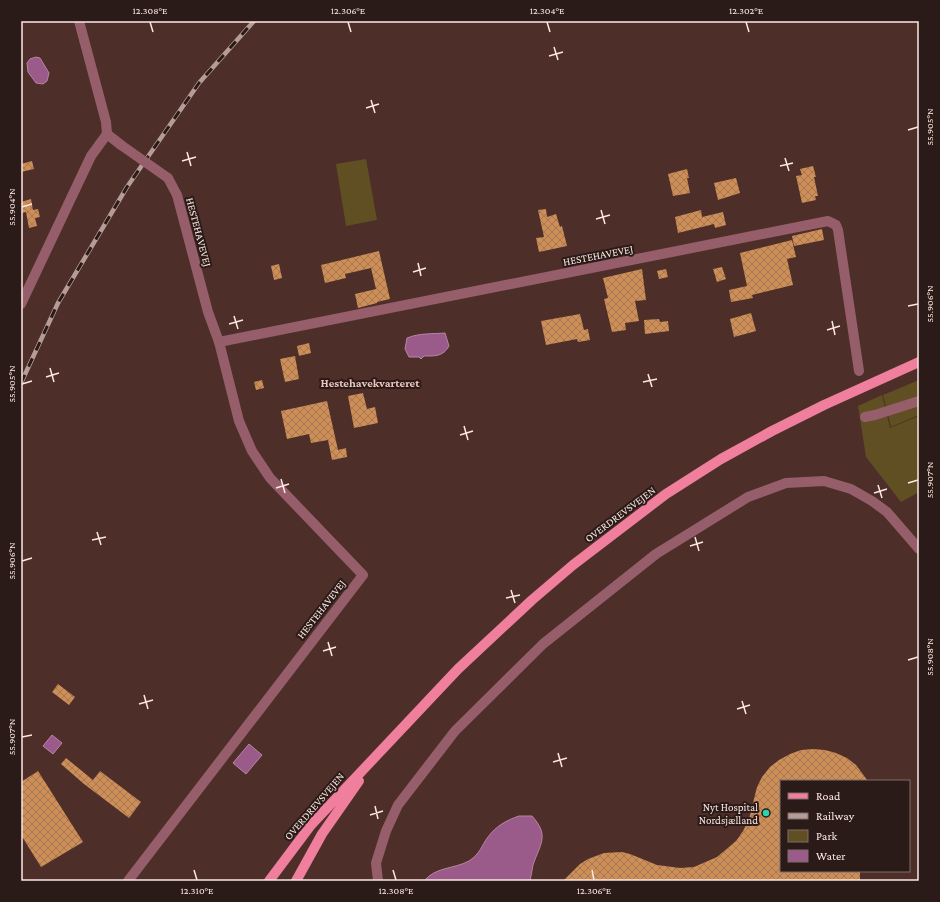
<svg xmlns="http://www.w3.org/2000/svg" width="940" height="902" font-family="'Crimson Pro',serif">
  <defs>
    <pattern id="building-cross-hatch" width="8" height="8" patternUnits="userSpaceOnUse"><rect width="8" height="8" fill="#cd8e57"/><path d="M0 0l8 8M0 8l8-8" fill="none" stroke="#a67851"/></pattern>
  </defs>
  <rect width="100%" height="100%" fill="#4e2e28"/>
  <g fill="#604f23">
    <polygon points="366,159 377,220 346,226 336,164"/>
    <polygon points="919,380 919,415 891,427 883,395"/>
    <polygon points="882,395 890,428 919,416 919,492 901,502 866,457 858,406"/>
  </g>
  <g fill="#9a5a8a" stroke="#b884a5">
    <polygon points="36,57 40,58 49,73 47,81 43,84 36,83 28,72 27,63 30,59"/>
    <path d="M445,333L449,346C443,357 434,356 424,356L421,359L419,357H409L405,349L407,338C419,333 432,334 445,333Z"/>
    <polygon points="52,735 62,743 53,754 43,746"/>
    <polygon points="249,744 262,755 246,774 233,763"/>
    <path d="M519,816H532C550,836 540,844 533,865C532,870 531,876 530,881H424C435,867 454,869 469,861C481,853 481,846 488,837C496,826 507,820 519,816Z"/>
  </g>
  <g fill="url(#building-cross-hatch)">
    <polygon points="32,161 34,169 21,172 21,164"/>
    <polygon points="813,166 816,177 814,177 818,196 815,196 816,200 802,203 796,176 802,175 800,169"/>
    <polygon points="687,169 689,178 687,178 690,193 673,196 668,174"/>
    <polygon points="736,178 740,193 718,200 714,183"/>
    <polygon points="31,199 33,210 38,209 40,217 35,218 37,226 29,228 26,212 21,213 21,202"/>
    <polygon points="546,209 547,217 556,214 560,227 562,226 567,246 539,252 536,238 544,237 538,210"/>
    <polygon points="701,210 702,217 723,212 726,225 715,228 714,224 678,233 675,217"/>
    <polygon points="822,229 824,240 794,246 792,236"/>
    <polygon points="792,240 796,257 787,259 793,285 752,295 753,298 731,302 729,290 747,286 740,253"/>
    <polygon points="379,251 390,299 377,302 377,303 358,308 355,294 376,289 371,268 345,274 346,278 325,283 321,265"/>
    <polygon points="279,264 282,278 274,280 271,266"/>
    <polygon points="722,267 726,279 717,282 713,269"/>
    <polygon points="642,269 646,300 635,301 639,321 625,323 626,330 612,332 604,299 608,298 603,278"/>
    <polygon points="666,269 668,277 659,279 657,271"/>
    <polygon points="751,313 756,331 734,337 730,319"/>
    <polygon points="580,314 584,330 588,329 590,340 578,342 577,339 546,345 541,321"/>
    <polygon points="659,319 660,322 668,321 669,331 645,334 644,320"/>
    <polygon points="309,343 311,353 299,356 297,346"/>
    <polygon points="295,356 299,379 285,382 280,359"/>
    <polygon points="262,380 264,388 256,390 254,382"/>
    <polygon points="363,393 367,409 375,407 378,423 354,428 348,396"/>
    <polygon points="327,401 338,450 346,448 347,457 332,460 328,440 311,443 309,434 287,439 281,411"/>
    <polygon points="58,684 75,697 69,705 52,692"/>
    <polygon points="813,749 825,750 836,753 847,758 856,765 868,781 781,781 781,871 860,871 860,881 563,881 580,864 588,859 604,853 622,852 630,854 657,865 680,868 694,867 717,857 736,841 743,831 749,819 757,787 762,777 770,767 779,760 790,754 801,750"/>
    <polygon points="66,758 93,780 100,771 141,802 129,818 84,784 61,764"/>
    <polygon points="38,771 83,842 41,867 21,835 21,782"/>
  </g>
  <g fill="none" stroke-linecap="round" stroke-linejoin="round">
    <g stroke="#955e6a" stroke-width="10">
      <polyline points="107,134 121,145"/>
      <polyline points="168,178 177,195 208,312 219,342 828,221 836,225 838,230 859,371"/>
      <polyline points="21,304 91,156 107,134 106,122 79,21"/>
      <polyline points="865,417 875,415 919,401"/>
      <polyline points="128,881 363,575 270,478 252,451 239,421 219,342"/>
      <polyline points="378,881 376,863 386,831 398,805 455,731 543,644 656,554 748,497 786,483 824,481 851,489 872,501 887,512 919,549"/>
    </g>
    <g stroke="#ef7f9c" stroke-width="10">
      <polyline points="269,881 311,825 458,669 532,600 573,565 666,494 721,459 772,431 824,405 919,362"/>
      <polyline points="296,881 322,834 359,781"/>
    </g>
    <defs>
      <polyline id="rail" points="21,383 58,303 127,187 199,83 254,21"/>
    </defs>
    <use href="#rail" stroke="#b69c97" stroke-width="4.5"/>
    <use href="#rail" stroke="#2a1b18" stroke-width="3" stroke-dasharray="9" stroke-linecap="butt"/>
    <polyline stroke="#955e6a" stroke-width="10" points="121,145 168,178"/>
  </g>
  <path fill="none" stroke="#fde7e3" stroke-width="1.5" d="M150,22L153,32M348,22L351,32M547,22L550,32M746,22L749,32M554,47L558,60M549,56L563,52M371,100L375,113M366,108L379,104M908,130L918,127M187,152L191,166M785,158L789,171M182,161L196,157M780,166L793,163M22,207L32,204M601,210L605,224M596,219L610,215M418,263L421,276M413,272L426,268M908,306L918,304M234,316L238,329M832,321L835,335M229,324L243,320M827,330L840,326M50,368L54,382M648,374L652,387M46,377L59,373M643,382L657,379M22,384L32,381M464,426L468,440M460,435L473,431M281,479L285,493M908,483L918,480M878,485L882,498M276,488L289,484M874,493L887,489M97,532L101,545M695,537L699,551M92,540L106,537M690,546L703,542M22,561L32,558M511,590L515,603M506,598L520,595M328,642L332,656M323,651L336,647M908,660L918,657M144,695L148,709M742,701L746,714M139,704L153,700M737,709L750,705M22,737L32,735M558,753L562,767M553,762L567,758M375,806L378,819M370,815L383,811M194,870L197,880M393,870L396,880M592,870L594,880"/>
  <circle fill="#29d5ad" stroke="#2a1b18" stroke-width="1.5" cx="766" cy="813" r="4"/>
  <g text-anchor="middle" stroke-width="4" stroke-linejoin="round" paint-order="stroke">
    <g font-size="11" fill="#fde7e3" stroke="#2a1b18">
      <text transform="translate(199 232) rotate(75)" y="4">HESTEHAVEVEJ</text>
      <text transform="translate(598 255) rotate(-11)" y="4">HESTEHAVEVEJ</text>
      <text transform="translate(620 514) rotate(-37)" y="4">OVERDREVSVEJEN</text>
      <text transform="translate(321 609) rotate(-52)" y="4">HESTEHAVEVEJ</text>
      <text transform="translate(314 806) rotate(-49)" y="4">OVERDREVSVEJEN</text>
    </g>
    <g font-size="11" fill="#fde7e3" stroke="#2a1b18" text-anchor="end">
      <text x="758" y="811">Nyt Hospital<tspan x="758" dy="13">Nordsjælland</tspan></text>
    </g>
    <g font-size="12" font-weight="bold" fill="#eec6bd" stroke="#2a1b18">
      <text x="370" y="387">Hestehavekvarteret</text>
    </g>
  </g>
  <rect width="940" height="902" fill="none" stroke="#2a1b18" stroke-width="44"/>
  <rect x="780" y="780" width="130" height="92" fill="#2a1b18" stroke="#7e6d69"/>
  <rect x="788" y="793" width="20" height="6" fill="#ef7f9c" stroke="#7e6d69"/>
  <text x="816" y="800" font-size="12" fill="#fde7e3">Road</text>
  <rect x="788" y="813" width="20" height="6" fill="#b69c97" stroke="#7e6d69"/>
  <text x="816" y="820" font-size="12" fill="#fde7e3">Railway</text>
  <rect x="788" y="830" width="20" height="12" fill="#604f23" stroke="#7e6d69"/>
  <text x="816" y="840" font-size="12" fill="#fde7e3">Park</text>
  <rect x="788" y="850" width="20" height="12" fill="#9a5a8a" stroke="#7e6d69"/>
  <text x="816" y="860" font-size="12" fill="#fde7e3">Water</text>
  <rect x="22" y="22" width="896" height="858" fill="none" stroke="#fde7e3" stroke-width="1.5"/>
  <g font-size="10" text-anchor="middle" fill="#fde7e3">
    <text x="150" y="14">12.308°E</text>
    <text x="348" y="14">12.306°E</text>
    <text x="547" y="14">12.304°E</text>
    <text x="746" y="14">12.302°E</text>
    <text transform="translate(929 127) rotate(-90)" y="4">55.905°N</text>
    <text transform="translate(11 207) rotate(-90)" y="4">55.904°N</text>
    <text transform="translate(929 304) rotate(-90)" y="4">55.906°N</text>
    <text transform="translate(11 384) rotate(-90)" y="4">55.905°N</text>
    <text transform="translate(929 480) rotate(-90)" y="4">55.907°N</text>
    <text transform="translate(11 561) rotate(-90)" y="4">55.906°N</text>
    <text transform="translate(929 657) rotate(-90)" y="4">55.908°N</text>
    <text transform="translate(11 737) rotate(-90)" y="4">55.907°N</text>
    <text x="197" y="894">12.310°E</text>
    <text x="396" y="894">12.308°E</text>
    <text x="594" y="894">12.306°E</text>
  </g>
</svg>
